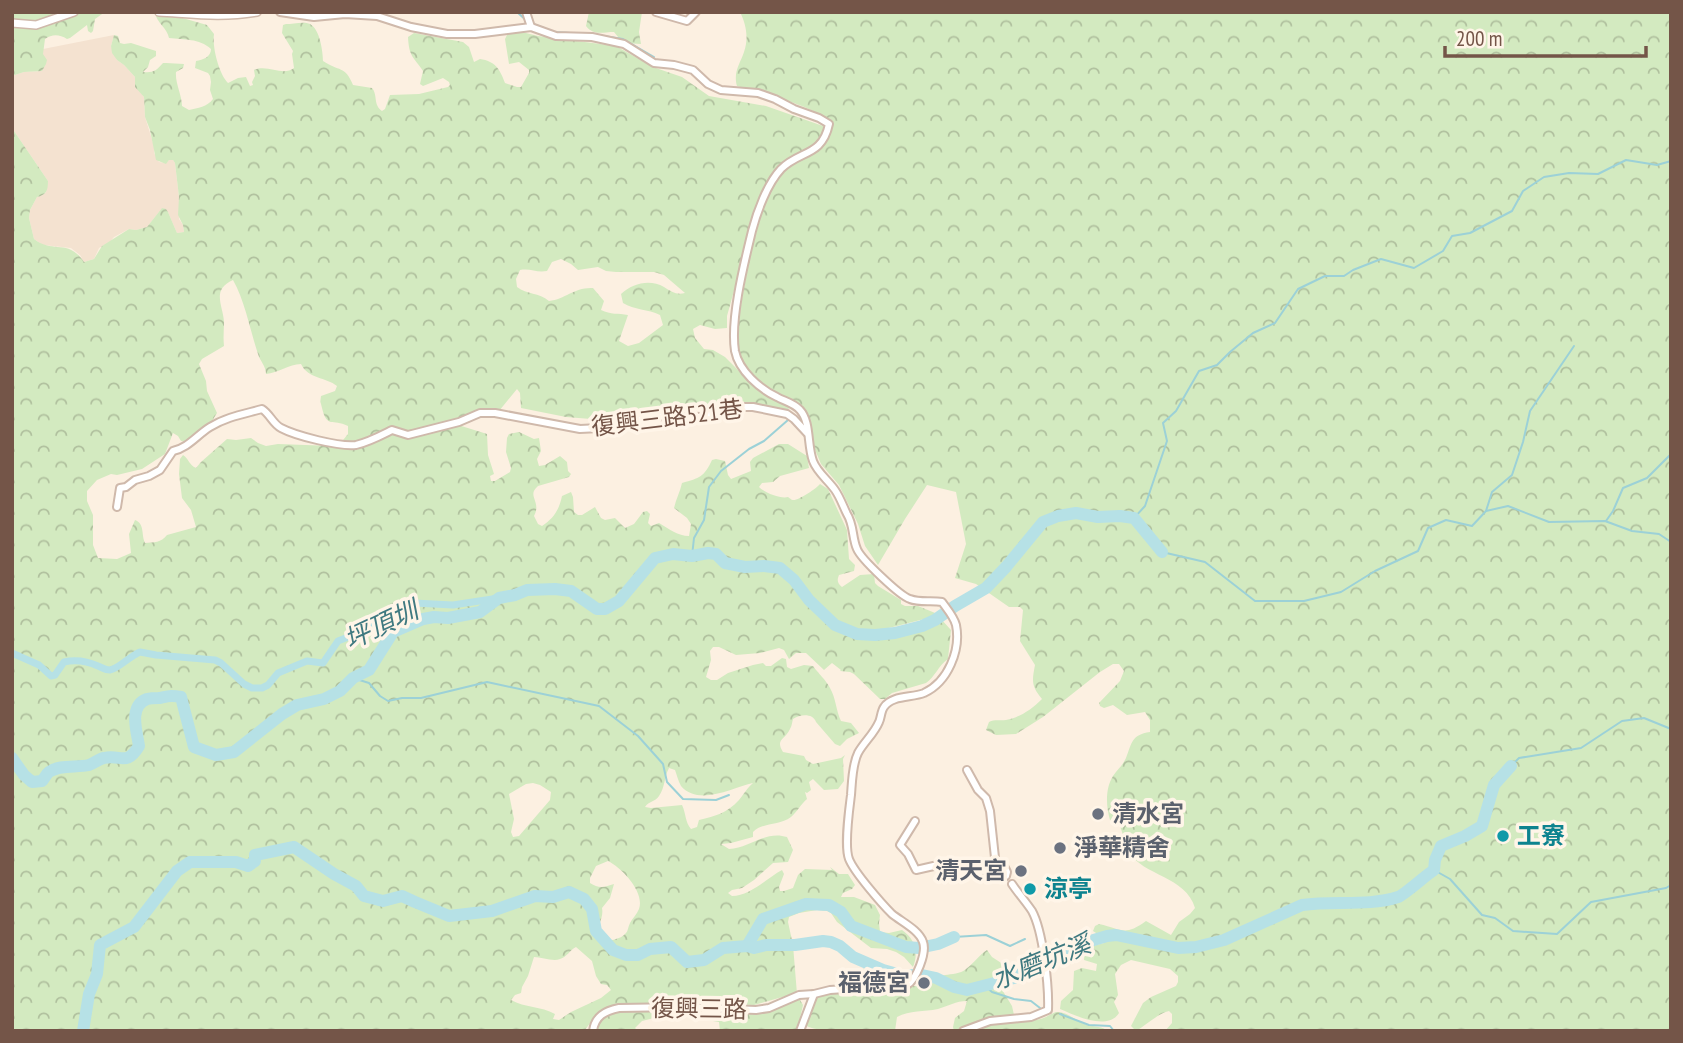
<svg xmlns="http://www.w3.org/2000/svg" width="1683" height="1043" font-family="'PT Sans Narrow','Noto Sans TC',sans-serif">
  <defs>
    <pattern id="forest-crowns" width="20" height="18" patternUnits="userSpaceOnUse" patternTransform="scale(1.75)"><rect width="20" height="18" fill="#d3eac0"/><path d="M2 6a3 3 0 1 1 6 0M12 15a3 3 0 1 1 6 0" fill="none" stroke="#b0c09e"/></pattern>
  </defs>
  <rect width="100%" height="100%" fill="#fcf0e1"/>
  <polygon fill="#f4e2d0" points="114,35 111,46 117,60 124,65 135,77 138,89 144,97 145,117 154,146 154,153 159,162 166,163 169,160 173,160 175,163 179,197 179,219 183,225 184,232 177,233 168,212 159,212 147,227 136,230 129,229 114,237 109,243 99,248 94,259 84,262 80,255 71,248 43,245 34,239 29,218 30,210 37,197 43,195 46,192 48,181 12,128 12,76 24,72 42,71 43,49"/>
  <g fill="url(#forest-crowns)" fill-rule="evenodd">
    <path d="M12,12H105L95,19L93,31L91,33L88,31L87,25L70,38L67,39C59,34 52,34 45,39L43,54L47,60L46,64L42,71L24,72L12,76Z"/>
    <path d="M156,12L172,15L207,25L214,34C212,47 219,74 228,83L238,78L246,77L250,86L253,85L252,82L255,76L254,70C268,64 283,77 294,68L292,54L293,51L282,33L283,25L286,24C293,24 304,21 310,24C320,29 323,52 323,61C339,72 345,65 353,85L372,88C378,95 373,105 382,111L385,109L390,95L419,94L448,87L450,85L449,82L443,78L423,86L420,84L423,71C413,56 409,57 408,37L414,33L463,42L469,47L474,62L480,59C495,61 500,69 505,83L517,87H521L529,73V70L519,62L509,64L505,39L510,29L538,36L616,46L653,67L682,77L709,96L766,106L823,126L825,129C820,146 812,145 799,153C787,160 775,170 768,182C762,191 760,203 757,212C745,246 737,281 727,316V328L715,329L700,325L693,329L695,338L704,349L713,350L725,357L746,378L766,394L789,408L787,411L730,400L700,408L650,407L638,412L591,419L566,417L521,408L520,393L517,389L499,411L480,414L455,424L487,434L488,455L494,474L490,476L491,481H495L510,472L511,468L506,452L507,438L509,434L519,432L534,439L539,438L541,451L537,459L539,466L545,465L560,456L567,462L568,471L571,474L569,477L538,486C526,496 542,501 534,516L538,524L542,526C554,518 559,510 562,496L571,492L573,497L574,512L578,515H582L595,507L601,518L605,520L615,518L625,528L634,524L643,512L647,511L650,514L648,523L651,526L659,523C669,529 678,536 689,536L691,524L687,518L674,508C676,499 680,492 682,483C700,478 704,477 712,460L716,459L725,461L728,475L731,479L751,471L750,462L753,458L779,444H788L807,456L809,468L780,476L773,482L762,483L759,487C765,493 781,499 788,497C790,498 791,500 793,500C798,501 817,488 820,484L828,489L847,530L849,559L855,565L854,571L839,575C837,580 837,583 842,587L860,575L874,574L875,583L878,586L901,600V604L905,606H918L940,615L877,631C895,636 923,624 941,619L951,630L948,659C938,666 935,677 926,683L892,693L885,699H880L854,674L850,672L840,671L841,670L832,663L824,670L806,653H796L789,659L784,650L779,648L760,653L736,655L719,647H713L710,651L711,660L706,677L711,680H717L728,673L753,665L763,663L766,666H771L782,658L786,659L787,667L791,669L804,665L813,666C818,673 826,680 830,688C836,698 836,711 841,721L851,723L859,733L847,739L840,746L835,744L816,722C813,713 800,714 793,719C792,722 792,726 790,729C785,740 775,739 783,752L804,756L806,760L813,764L841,758L845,755L843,759L844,781L838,789L824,790L813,779L809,782L811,790L807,793L805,792L807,799C801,804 797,812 791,817C779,826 763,822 753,832V837L731,843L721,844L729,849C750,848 766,830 787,837L793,850L788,862L773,863L754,880L742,888L732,890L728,893L732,896C750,896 767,878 782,870L784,874L779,887L780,891H784L793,888L798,875L805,869L832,870L830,867L839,874H848L855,885L852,889L843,893L841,897H854L875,905L880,915L879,923L880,932L889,933L902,930C915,939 919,952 913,967L904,957L896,952L887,949L871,948L837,922L831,913L827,911L817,910L799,913L789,917L788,922L793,945L797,994H793L754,1005L700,1003L623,1004L609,1007L599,1012L584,1031H12V128L48,181C48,191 46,195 37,197L30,210L29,218L34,239C53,254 68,238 84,262L94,259L102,246L129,229L136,230L147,227L162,208L166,209L168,212L177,233L184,232L183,225L178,215L179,197L175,163L173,160H169L166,164L156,160L150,130L145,117L144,97L135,87V77L124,65L117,60L112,53L111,46L114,35L118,36L120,43L124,44L131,43L156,51V56L150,60L148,67L143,72C153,73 156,71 163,63H166L184,64L183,68L176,72C175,83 182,95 182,106L189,110C198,108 207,107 213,99L210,90L211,82L210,76L208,73L195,68L196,61C203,60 211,57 211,49C199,38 184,40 169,38C167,28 157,23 155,13ZM561,259L571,264L578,270L598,267L606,271L616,272H654L664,275L685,293C676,295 672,292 664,287C650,279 633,283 621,294L623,303C634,310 648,309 660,315L663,325L639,343L628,346L619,341L628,315C618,313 611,315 601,310L604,301L593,288C574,287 566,299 549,301C539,292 527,295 517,287L516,279L520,270C531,268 536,273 547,271L552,262ZM233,280C245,301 250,330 258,354C260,361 266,366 266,374C278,373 289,364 301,364C308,379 326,377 337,386L335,391L321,396C320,405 320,399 322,408C327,429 332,418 348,426V434L339,445L333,446L278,444L266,446L258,443L251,438L236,440L227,439L201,462L196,468C189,465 189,459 183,455L180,459L179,474L182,498L191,510L196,527L167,535C161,543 154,542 145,543C141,534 145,524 135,520L129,534L131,553L117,559L98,558L93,545V515L87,501V491L97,480L111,474L117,475L142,469L165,454L173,433L178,436L181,441L187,442L199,434L204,426L210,424L217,413L207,391L206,381L199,364L202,359L224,346C223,337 224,330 224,322C223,305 211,290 233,280ZM669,768L675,770C677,775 678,781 681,786C699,807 734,787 753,783C747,788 744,794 739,800C727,813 716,816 699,820L697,827L691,829C685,822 686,813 682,805L651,808L645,807C649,801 655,802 659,796C665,788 664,777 669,768ZM533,783L540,785L551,792L550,800L519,836L513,837L511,832L514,819L509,794L526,784ZM608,861C622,868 645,892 639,909C637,914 632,919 630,923C628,927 628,931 626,933C621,940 607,941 600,941L596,936C597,926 604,918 602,908L610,898L614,884C605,887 599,889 590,883V878L596,866ZM576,947L592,961L596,976L601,984L607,985L611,990L601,998L571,1012L559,1020L553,1019L555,1014C541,1006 525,1008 511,1000L515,995L521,993L522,987L528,976L534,957C542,957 553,962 560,959C567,957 570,950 576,947Z"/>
    <path d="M589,12H642L639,32L641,44L623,43L614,32C602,32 594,36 586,26Z"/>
    <path d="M740,12H1671V1031H1165L1172,1023V1014L1169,1011C1159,1013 1146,1025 1136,1031L1131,1026L1143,1003L1151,997L1176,986L1178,982V976L1170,969L1131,960L1121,965L1115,974L1118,995L1114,1002L1119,1013C1108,1031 1076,1016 1060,1009L1061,1001L1073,990L1074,971L1082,968L1096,971L1097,964L1084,960L1085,948L1104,943L1106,941L1105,939L1093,931L1095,926L1099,924C1122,929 1124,937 1146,921L1171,935L1179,922L1190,914L1195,908C1186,876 1143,876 1129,852C1125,844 1123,834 1120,826L1110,820C1106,806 1105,789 1113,776C1117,770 1123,765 1126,758C1132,743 1131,735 1150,732V720L1145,712L1127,715L1113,705L1104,708L1100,706L1099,703L1120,681L1124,671L1119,664H1113L1100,672L1043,717L1016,734L996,735L986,730L989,722C995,719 999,721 1006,720C1021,717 1032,709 1042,699C1031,686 1032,681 1035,665L1020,641L1023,610L1020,607H1009L976,584L955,578L966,544L956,492L927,485L905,519L878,565L865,546L858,524L839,485L821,464L811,440L809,424L804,409C782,395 749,382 739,355C731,332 759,204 774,183C792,156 825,159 831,123C817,107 760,92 737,86C733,72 740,64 744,52C749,38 746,24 740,12Z"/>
    <path d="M987,950L992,957L1009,968L1001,988L1012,1006L1014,1015C1024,1021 1034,1022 1046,1017C1049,1015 1053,1013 1056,1012C1067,1011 1077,1022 1087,1025C1095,1027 1102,1026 1108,1031H954L953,1027L955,1018L964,1011L967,1001C956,1001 948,1006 938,1009C924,1012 910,1010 897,1017L895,1031C874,1031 821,1035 805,1025L817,996L830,993L848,981L854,974L862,969L885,965L898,970L910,979L909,985C934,990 928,979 945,975C952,974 960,974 966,969C974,963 979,955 987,950Z"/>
    <path d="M795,1000H800L803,1005L797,1031H720L719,1022L670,1014L642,1021L635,1028L637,1030L646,1031L596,1030C601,1017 607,1014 619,1011L735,1012Z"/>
  </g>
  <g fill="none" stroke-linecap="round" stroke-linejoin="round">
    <g stroke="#9cd1d7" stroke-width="2">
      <polyline points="517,12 528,22"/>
      <polyline points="533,24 544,28"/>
      <polyline points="552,32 588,34"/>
      <polyline points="597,35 623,39 654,57"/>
      <polyline points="1486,511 1492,492 1512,475 1523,442 1530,411 1574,346"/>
      <polyline points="1134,518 1145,506 1167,441 1163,423 1176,411 1199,371 1217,365 1230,352 1253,333 1275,323 1298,289 1325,276 1344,276 1353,270 1381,259 1414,268 1443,251 1452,236 1470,233 1512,211 1523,191 1544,177 1569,173 1598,174 1626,160 1657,165 1671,161"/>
      <polyline points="1606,521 1613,511 1623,488 1647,478 1671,454"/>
      <polyline points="1162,552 1205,562 1255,601 1304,601 1341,592 1375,571 1418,551 1428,528 1446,520 1472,526 1486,511 1508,506 1549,522 1605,521 1632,531 1659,534 1671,542"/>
      <polyline points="692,556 694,538 704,520 709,487 721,471 749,449 764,441 788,420"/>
      <polyline points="353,678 369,683 380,696 388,701 402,698 421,698 487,682 599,706 638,736 663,764 667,782 683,799 716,800 729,795"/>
      <polyline points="1511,766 1519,758 1581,748 1622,721 1644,718 1671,729"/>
      <polyline points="1434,870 1450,879 1482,915 1495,918 1513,931 1557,934 1591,902 1666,888 1671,885"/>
      <polyline points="954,937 986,935 1010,946 1025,939"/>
      <polyline points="985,986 992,992 1014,999 1031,1001 1040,1008"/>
      <polyline points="1060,1014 1089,1025 1110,1026 1114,1031"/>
    </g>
    <path stroke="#b6e1e6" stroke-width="7" d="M12,653L39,665L51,676L55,675L64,662C77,659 87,661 98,666C103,668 105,670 110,670C118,669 130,656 140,652L156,655L215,660L221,663L244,684L252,688H262L268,685L278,673L307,661L323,663L338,641L348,637L361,628L414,603L453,605L499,598"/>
    <g stroke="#b6e1e6" stroke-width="12">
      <path d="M12,758L24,775L32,782L42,781C45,778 46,774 49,772C60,764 77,768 89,765C94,763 99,759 104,758C121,754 126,767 139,746C137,732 128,706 147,699C151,698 155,698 159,698C169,696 171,695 181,697L194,747L216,755L234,752L282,714L297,705L324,699L340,691L353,678L369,670L393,632L423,619L434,617L448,618L480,612L499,598L515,595L527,590L555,589L571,591L597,609H605L619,601L655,558L673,554L692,556L708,553L716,554L725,563L745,567L764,566L780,568L794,580L809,600L835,625L857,634L875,635L895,633L922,626L935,620L955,606L986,588L1006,567L1043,522L1058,516L1076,513L1098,517L1120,516L1134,518L1162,552"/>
      <polyline points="747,946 763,919 806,904 829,905 841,912 851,926 906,947 919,948 938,944 954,937"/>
      <path d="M83,1031L89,994L97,974L100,945L134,927L177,871L190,862H236L248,866L255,861V855L294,847L334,874L356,886L364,896L383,901L402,896L415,902L449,916L492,911L535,896L553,897L569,892L584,899L592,909L596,931L613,950L626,955H638L650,949L671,947L687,962L704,960L723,948L747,946L754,948L766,945H795L823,941L831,942L840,946L853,957L883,970L901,975H922L936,978L954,987L967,990L1014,978L1035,964L1077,945L1107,936L1116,935L1178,948L1196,947L1224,940L1302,905C1334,900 1367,907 1398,897C1404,895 1426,875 1434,870L1435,860L1441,846L1465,836L1482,826L1494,785L1511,766"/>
    </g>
    <defs>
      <g id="minor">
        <path d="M280,12L314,17L345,14L377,16L411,27L447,34H475L531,27L556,36L592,37L624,44L654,63L674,65L693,70L708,84L721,90L758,93L775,99L794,109L819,118L829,124C822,157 800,150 781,169C767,184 757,212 752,231C744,264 730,319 735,351C739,371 760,389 777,397C784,401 794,403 800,410C811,422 807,445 813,461C817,472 828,480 835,490C840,497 843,506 847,514C854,525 852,538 857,549C861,559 900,596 910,599C920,603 932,600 942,602C947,609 954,617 956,625C961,650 948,682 924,693C912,698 892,695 884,707C881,711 881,718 879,722C874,734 864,742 858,753C852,765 852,783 851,795C849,811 844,846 849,859C854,872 882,904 892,914C902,922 919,930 923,942C927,953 916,980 907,985L830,990L814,994L799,995L769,1008L756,1010L680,1007L619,1008C605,1011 595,1016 593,1031"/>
        <polyline points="526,12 531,27"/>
        <polyline points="656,12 687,21 696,12"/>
        <path d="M117,507L120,488L126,487L135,480L149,476L160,470L173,451C188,448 197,435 210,427C226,417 244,414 262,409C270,414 273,424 281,428C296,436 340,447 356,445C369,442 380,436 392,430L408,435L459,422L480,413H495L580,429L600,428L655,416L700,417L739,407H753L787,414L794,419L807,433"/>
        <polyline points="967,770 978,790 986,798 990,811 996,867 1000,866 1005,868 1007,872 1006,876 1001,878 997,877 994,872 996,867"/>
        <polyline points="915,821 900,845 908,854 916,870 938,865 948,865 978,871 995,870"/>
        <polyline points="800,1031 814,994"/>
        <path d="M963,1031L990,1021L1031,1017L1048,1010C1049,986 1043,931 1032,911C1026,902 1018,893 1012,884"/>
      </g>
      <g id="tertiary">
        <path d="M159,12C194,14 222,18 257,12"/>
        <polyline points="12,23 36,25 74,12"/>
      </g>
    </defs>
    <use href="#minor" stroke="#cfb9ab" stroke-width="10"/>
    <use href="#tertiary" stroke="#cfb9ab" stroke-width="10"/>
    <use href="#minor" stroke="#fff" stroke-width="6"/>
    <use href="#tertiary" stroke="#fff" stroke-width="7"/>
  </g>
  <g fill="#6b7280" stroke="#fff5e8" stroke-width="2.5">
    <circle cx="1098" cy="814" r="7"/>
    <circle cx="1060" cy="848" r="7"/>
    <circle cx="1021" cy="871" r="7"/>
    <circle cx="924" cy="983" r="7"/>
  </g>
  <g fill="#0f9aa8" stroke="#fff5e8" stroke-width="2.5">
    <circle cx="1503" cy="836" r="7"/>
    <circle cx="1030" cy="889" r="7"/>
  </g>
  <g text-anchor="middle" stroke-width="7" stroke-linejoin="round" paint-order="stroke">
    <g font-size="24" fill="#745548" stroke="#fff5e8">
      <text transform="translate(667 418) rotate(-7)" y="8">復興三路521巷</text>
      <text transform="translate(699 1009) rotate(1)" y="8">復興三路</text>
    </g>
    <g font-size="24" font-weight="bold" fill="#5b616d" stroke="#fff5e8" text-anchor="start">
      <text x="1112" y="822">清水宮</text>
      <text x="1074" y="856">淨華精舍</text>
      <text x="1007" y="879" text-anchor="end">清天宮</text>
      <text x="910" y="991" text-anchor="end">福德宮</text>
    </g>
    <g font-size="24" font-weight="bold" fill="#0d838f" stroke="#fff5e8" text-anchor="start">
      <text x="1517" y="844">工寮</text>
      <text x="1044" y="897">涼亭</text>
    </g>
    <g font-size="26" font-style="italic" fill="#3f7980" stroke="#fff5e8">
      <text transform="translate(381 625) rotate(-25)" y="9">坪頂圳</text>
      <text transform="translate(1041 962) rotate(-22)" y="9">水磨坑溪</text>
    </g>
  </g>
  <rect width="1683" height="1043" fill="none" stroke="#745548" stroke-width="28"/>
  <path d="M1445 46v10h201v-10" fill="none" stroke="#745548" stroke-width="3.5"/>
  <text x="1456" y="46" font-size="21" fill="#745548" stroke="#fff5e8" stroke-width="5" paint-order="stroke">200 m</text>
</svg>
